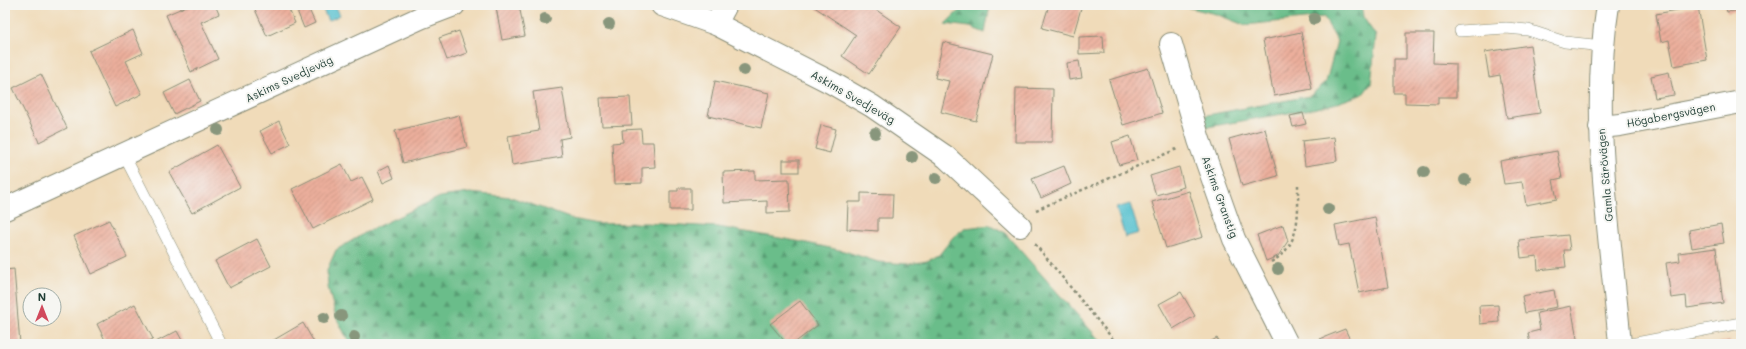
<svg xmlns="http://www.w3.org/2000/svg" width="1746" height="349" font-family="Mali,sans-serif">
  <defs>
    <pattern id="forest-firs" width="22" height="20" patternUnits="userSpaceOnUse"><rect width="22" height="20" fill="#6bbd8a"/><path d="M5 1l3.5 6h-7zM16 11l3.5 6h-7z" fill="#579b72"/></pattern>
    <pattern id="building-hatch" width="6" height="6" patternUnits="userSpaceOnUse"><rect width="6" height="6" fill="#ecaf9c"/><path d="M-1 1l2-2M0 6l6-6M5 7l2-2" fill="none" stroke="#bf9080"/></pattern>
  </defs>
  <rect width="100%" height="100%" fill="#f6f6f2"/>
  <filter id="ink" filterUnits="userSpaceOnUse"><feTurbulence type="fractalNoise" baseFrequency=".025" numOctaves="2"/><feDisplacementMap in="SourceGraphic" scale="8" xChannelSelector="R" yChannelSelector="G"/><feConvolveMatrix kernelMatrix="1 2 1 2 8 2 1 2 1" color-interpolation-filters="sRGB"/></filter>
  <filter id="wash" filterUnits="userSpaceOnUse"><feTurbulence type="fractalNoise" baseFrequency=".012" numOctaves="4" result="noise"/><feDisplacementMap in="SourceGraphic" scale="16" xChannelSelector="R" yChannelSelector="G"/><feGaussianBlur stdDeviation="0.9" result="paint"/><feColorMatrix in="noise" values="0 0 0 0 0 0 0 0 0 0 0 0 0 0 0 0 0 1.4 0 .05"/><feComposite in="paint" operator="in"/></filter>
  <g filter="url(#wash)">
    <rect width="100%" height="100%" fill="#f0dbb9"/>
    <g fill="url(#forest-firs)" stroke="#457d5f">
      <polygon points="965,5 990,5 985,33 970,27 945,24"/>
      <polygon points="1178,5 1361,5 1363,17 1376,36 1371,84 1363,94 1337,103 1317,108 1207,127 1202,116 1310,96 1326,82 1337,41 1324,17 1244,25 1216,14"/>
      <polygon points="470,193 511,197 572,219 598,224 645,223 718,227 802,242 844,251 878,262 909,264 927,261 939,255 953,237 965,228 990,225 1004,232 1103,344 350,344 336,317 328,287 327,270 336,250 370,230 440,197"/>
    </g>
    <g fill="#56c1cf" stroke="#3a7f82">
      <polygon points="321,5 335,5 340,15 328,21"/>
      <polygon points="1130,204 1139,233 1125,237 1116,208"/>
    </g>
    <g id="blocks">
      <g fill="url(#building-hatch)">
        <polygon points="189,5 215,5 219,14 201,22 218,59 191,72 166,15"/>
        <polygon points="253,5 287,5 295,23 267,36"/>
        <polygon points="298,5 307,5 315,23 304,28 295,6"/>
        <polygon points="509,5 519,5 525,36 502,40 496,7"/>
        <polygon points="814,5 869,5 901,27 869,74 842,56 856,35 813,6"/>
        <polygon points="1049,5 1082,5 1073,36 1042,28"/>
        <polygon points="1725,5 1741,5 1741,10 1727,12"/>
        <polygon points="1698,6 1707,60 1674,66 1669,40 1661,42 1656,14"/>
        <polygon points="133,30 143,53 126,61 142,94 115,107 89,51"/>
        <polygon points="459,31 467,53 447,60 439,38"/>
        <polygon points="1301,32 1312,89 1274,96 1263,40"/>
        <polygon points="1406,33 1434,33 1433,63 1456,64 1456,97 1438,97 1438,104 1405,103 1405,93 1394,93 1394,59 1406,59"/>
        <polygon points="1103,36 1104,53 1079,54 1079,37"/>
        <polygon points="943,42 993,54 976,121 941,112 949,81 935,78"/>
        <polygon points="1530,45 1540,113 1507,118 1500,75 1489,77 1485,52"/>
        <polygon points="1079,61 1082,78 1069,80 1067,63"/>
        <polygon points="1148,68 1162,113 1123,125 1109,80"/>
        <polygon points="1669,72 1674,95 1655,98 1651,76"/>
        <polygon points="41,74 67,128 39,142 13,88"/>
        <polygon points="190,80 200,101 174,114 164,93"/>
        <polygon points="715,81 769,93 761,128 708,116"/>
        <polygon points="562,88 570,137 560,139 562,157 512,165 508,136 539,131 533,92"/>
        <polygon points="1016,88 1053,89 1052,142 1015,142"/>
        <polygon points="630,97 632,125 602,126 600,98"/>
        <polygon points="1303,113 1306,124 1293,127 1290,116"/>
        <polygon points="459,115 467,147 403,163 395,131"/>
        <polygon points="279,121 290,144 272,153 260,131"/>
        <polygon points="821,125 836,129 830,153 815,149"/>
        <polygon points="641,129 642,142 653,142 655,167 642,168 642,183 614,184 612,143 623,142 622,130"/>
        <polygon points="1265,129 1278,176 1242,186 1229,139"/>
        <polygon points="1130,136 1137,160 1119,165 1112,142"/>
        <polygon points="1334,137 1337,161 1305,166 1302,141"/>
        <polygon points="217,145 240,187 192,213 169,172"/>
        <polygon points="1557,151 1562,178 1553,180 1557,199 1526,205 1522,182 1504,184 1500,161"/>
        <rect x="783" y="160" width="16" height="12"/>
        <polygon points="342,164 351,182 362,177 373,199 313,229 292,189"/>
        <polygon points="389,165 394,178 383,183 378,171"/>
        <polygon points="1064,166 1071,184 1041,198 1032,179"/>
        <polygon points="1179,167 1184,187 1156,195 1150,176"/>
        <polygon points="755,171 755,180 789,179 790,212 767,213 767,201 724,203 723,172"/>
        <polygon points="678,188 691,188 691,210 670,210 670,191 678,191"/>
        <polygon points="1189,191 1203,237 1166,248 1152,202"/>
        <polygon points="861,193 893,194 892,218 878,218 878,231 847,229 848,202 861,202"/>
        <polygon points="1375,217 1388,287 1359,293 1349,244 1339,246 1335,225"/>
        <polygon points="109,220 127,257 91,274 74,236"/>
        <polygon points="1721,224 1724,243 1692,248 1689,230"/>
        <polygon points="1283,225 1288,241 1278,256 1266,261 1257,235"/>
        <polygon points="1568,235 1570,250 1564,250 1566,267 1538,270 1537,256 1521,258 1519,240"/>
        <polygon points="257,239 271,266 229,288 215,261"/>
        <polygon points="1716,248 1723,303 1687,308 1686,296 1671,298 1666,263 1680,261 1679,253"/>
        <polygon points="14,269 20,344 5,344 5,270"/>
        <polygon points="1554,290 1557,307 1525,313 1522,296"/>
        <polygon points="1181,292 1195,316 1173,329 1159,304"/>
        <polygon points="800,301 818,325 793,344 787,344 770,324"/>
        <polygon points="135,304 153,339 143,344 107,344 97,324"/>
        <polygon points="1498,305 1499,322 1480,324 1479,306"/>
        <polygon points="1571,306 1578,344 1530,344 1528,333 1540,330 1537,313"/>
        <polygon points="303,323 315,344 267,344"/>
        <polygon points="1345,329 1352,344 1322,344 1320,339"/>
        <polygon points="177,331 184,344 152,344"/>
        <polygon points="1217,338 1220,344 1206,344"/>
        <polygon points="1730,341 1730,344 1719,344 1719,343"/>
      </g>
    </g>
  </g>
  <g filter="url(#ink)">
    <use href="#blocks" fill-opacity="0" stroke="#888c76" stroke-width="1"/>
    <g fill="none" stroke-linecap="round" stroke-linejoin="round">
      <defs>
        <g id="lane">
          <polyline points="1460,31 1506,28 1528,30 1565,42 1603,46"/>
          <polyline points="124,155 221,344"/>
          <polyline points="1631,344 1741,323"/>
        </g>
        <g id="street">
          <polyline points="662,5 716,24 832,83 872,106 946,157 1020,226"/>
          <polyline points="716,24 726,5"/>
          <polyline points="1171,44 1199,140 1234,239 1287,344"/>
          <polyline points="1600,127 1620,125 1741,102"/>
          <polyline points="5,209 420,18 454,5"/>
        </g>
        <path id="secondary" d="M1608,5C1590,117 1610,232 1620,344"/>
      </defs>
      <use href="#lane" stroke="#888c76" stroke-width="12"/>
      <use href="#street" stroke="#888c76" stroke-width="24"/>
      <use href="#secondary" stroke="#888c76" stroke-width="24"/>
      <g stroke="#888c76" stroke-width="2.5" stroke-dasharray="3 3" stroke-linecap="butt">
        <polyline points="1036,210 1177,149"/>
        <polyline points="1035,244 1117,344"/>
        <path d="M1271,262C1301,246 1298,215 1298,185"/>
      </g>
      <use href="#lane" stroke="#fff" stroke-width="11"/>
      <use href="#street" stroke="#fff" stroke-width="22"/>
      <use href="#secondary" stroke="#fff" stroke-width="22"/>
    </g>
    <g fill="#88967c">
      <circle cx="545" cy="19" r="6"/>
      <circle cx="1314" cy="19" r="6"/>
      <circle cx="609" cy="24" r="6"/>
      <circle cx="744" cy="70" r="6"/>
      <circle cx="218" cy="130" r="6"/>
      <circle cx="875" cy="133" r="6"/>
      <circle cx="912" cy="157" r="6"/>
      <circle cx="1424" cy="172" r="6"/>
      <circle cx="936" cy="178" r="6"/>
      <circle cx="1465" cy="180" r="6"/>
      <circle cx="1328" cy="209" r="6"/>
      <circle cx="1278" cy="269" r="6"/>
      <circle cx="341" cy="316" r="6"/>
      <circle cx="324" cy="318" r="6"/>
      <circle cx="354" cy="337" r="6"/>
    </g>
  </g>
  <g text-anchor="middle" stroke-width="4" stroke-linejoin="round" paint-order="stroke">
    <g font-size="11" fill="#1f3d34" stroke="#f6f6f2">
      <text transform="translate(289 79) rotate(-25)" y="4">Askims Svedjeväg</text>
      <text transform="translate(853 97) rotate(30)" y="4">Askims Svedjeväg</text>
      <text transform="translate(1671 115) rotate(-11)" y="4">Högabergsvägen</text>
      <text transform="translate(1605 175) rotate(-95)" y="4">Gamla Särövägen</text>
      <text transform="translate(1220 197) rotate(70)" y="4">Askims Granstig</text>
    </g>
  </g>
  <rect width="1746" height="349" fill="none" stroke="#f6f6f2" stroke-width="20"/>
  <g transform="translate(42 307)"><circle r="19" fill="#f6f6f2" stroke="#a0aca6"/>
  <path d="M0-3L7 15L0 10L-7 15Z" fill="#d1495b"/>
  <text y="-6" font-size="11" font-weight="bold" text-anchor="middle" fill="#1f3d34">N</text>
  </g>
</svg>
